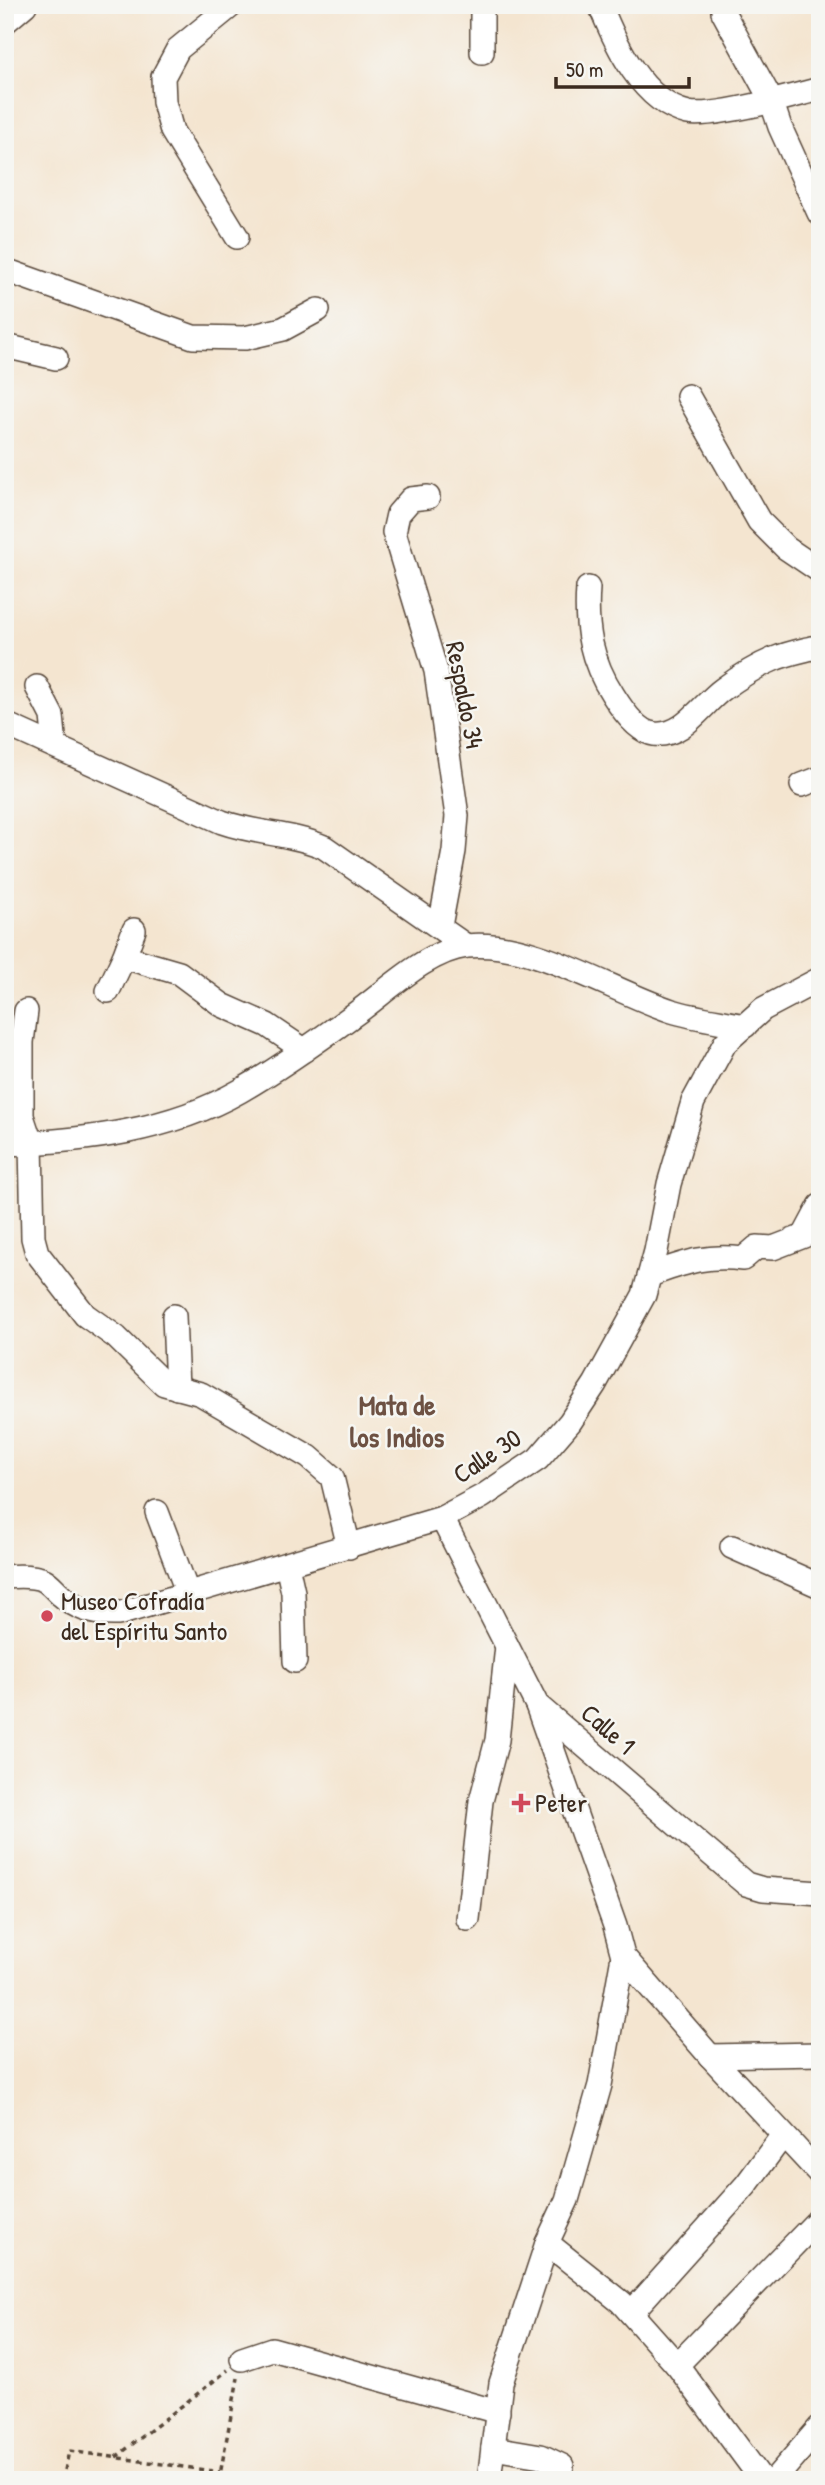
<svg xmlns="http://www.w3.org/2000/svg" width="825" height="2485" font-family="'Patrick Hand',sans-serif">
  <rect width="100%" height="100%" fill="#f6f6f2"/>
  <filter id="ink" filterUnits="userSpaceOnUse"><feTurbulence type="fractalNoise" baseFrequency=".0143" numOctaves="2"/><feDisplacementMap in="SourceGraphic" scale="14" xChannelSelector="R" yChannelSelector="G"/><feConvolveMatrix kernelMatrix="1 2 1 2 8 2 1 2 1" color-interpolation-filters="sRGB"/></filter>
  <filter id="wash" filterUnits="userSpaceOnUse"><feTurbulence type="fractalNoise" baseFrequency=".00686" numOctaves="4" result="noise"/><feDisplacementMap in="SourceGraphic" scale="28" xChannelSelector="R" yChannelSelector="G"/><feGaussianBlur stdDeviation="1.57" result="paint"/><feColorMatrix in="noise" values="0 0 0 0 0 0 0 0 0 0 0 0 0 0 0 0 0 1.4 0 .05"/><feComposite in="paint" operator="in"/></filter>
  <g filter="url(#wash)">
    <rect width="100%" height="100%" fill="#f4e5d0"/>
  </g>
  <g filter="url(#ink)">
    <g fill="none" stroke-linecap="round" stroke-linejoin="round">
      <defs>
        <g id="minor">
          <polyline points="232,5 178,49 163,77 164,102 172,131 237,237"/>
          <polyline points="482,5 482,52"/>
          <path d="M600,5C616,45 642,102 688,113C712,118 794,96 820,89"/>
          <polyline points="723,12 771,100 780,127 819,213"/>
          <polyline points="5,22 25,5"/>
          <polyline points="5,270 193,337 245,338 283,329 318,310"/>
          <polyline points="5,346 56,358"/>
          <polyline points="688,396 759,521 786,548 820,571"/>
          <polyline points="428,497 411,499 398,514 394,532 436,671 457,816 454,851 440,926"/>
          <path d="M588,588C585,628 591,661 613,695C621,708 637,732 654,734C684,737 702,704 723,689C738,678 757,666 774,659C788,653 805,650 820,646"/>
          <polyline points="37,687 52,716 55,746"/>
          <path d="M5,724L222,822C256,834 291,833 324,847L466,946"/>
          <polyline points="802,785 820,778"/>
          <polyline points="134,930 124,957 179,973 222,1005 267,1025 304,1050"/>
          <polyline points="108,991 124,957"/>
          <polyline points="26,1011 22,1042 22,1116 31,1143 33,1238 37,1253 85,1315 116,1337 164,1384 201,1394 309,1457 332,1477 349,1547"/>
          <path d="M5,1144C86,1141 170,1131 240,1091C280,1068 318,1041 355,1014C386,992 428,950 467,946C532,939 611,991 672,1011C695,1018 721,1021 745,1026"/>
          <path d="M650,1275C684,1263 706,1254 743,1259L757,1247L773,1248L804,1236L820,1206"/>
          <polyline points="174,1316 177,1388"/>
          <polyline points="157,1512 188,1594"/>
          <polyline points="442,1518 537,1705 746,1884 763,1889 820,1893"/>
          <polyline points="732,1547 820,1586"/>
          <polyline points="287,1565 293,1592 295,1661"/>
          <path d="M5,1577C17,1576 33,1575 44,1580C50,1583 56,1591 61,1595C78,1610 96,1615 118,1614L442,1518L483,1496L538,1459L570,1422L595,1384L644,1295L656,1251L669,1184L693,1102L725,1043L763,1009L820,979"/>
          <polyline points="538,1708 615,1926 623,1956 710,2056 820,2174"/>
          <polyline points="468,1919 481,1801 497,1740 507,1646"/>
          <polyline points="710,2056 820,2054"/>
          <polyline points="547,2243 621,2302 677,2365 762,2480"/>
          <polyline points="631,2313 746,2185 783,2135"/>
          <polyline points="242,2359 272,2349 498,2412"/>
          <polyline points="677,2365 820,2218"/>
          <polyline points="493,2448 541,2456 562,2466"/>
          <polyline points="489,2480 501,2383 547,2243 567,2200 600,2085 623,1956"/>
          <polyline points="774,2480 820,2427"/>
        </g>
      </defs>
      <use href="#minor" stroke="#574639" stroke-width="26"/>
      <g stroke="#574639" stroke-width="3.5" stroke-dasharray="5 5" stroke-linecap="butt">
        <polyline points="116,2457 228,2370"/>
        <polyline points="63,2480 69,2451 220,2472"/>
        <polyline points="219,2480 238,2378"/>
      </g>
      <use href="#minor" stroke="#fff" stroke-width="23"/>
    </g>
  </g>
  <g fill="#d1495b" stroke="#f6f6f2" stroke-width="2.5">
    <circle cx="47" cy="1616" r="7"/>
    <path d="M517.5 1792.5h7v7h7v7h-7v7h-7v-7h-7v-7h7z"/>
  </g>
  <g text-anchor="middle" stroke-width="5" stroke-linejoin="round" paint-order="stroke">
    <g font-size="26" fill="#3b2a1e" stroke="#f6f6f2">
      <text transform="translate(465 695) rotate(79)" y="9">Respaldo 34</text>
      <text transform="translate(487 1456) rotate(-34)" y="9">Calle 30</text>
      <text transform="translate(608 1729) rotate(41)" y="9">Calle 1</text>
    </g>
    <g font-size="26" fill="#3b2a1e" stroke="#f6f6f2" text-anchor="start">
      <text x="61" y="1610">Museo Cofradía<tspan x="61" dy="30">del Espíritu Santo</tspan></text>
      <text x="535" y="1812">Peter</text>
    </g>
    <g font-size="28" font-weight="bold" fill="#6d5143" stroke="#f6f6f2">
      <text x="397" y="1415">Mata de<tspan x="397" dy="32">los Indios</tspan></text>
    </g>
  </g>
  <rect width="825" height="2485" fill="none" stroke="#f6f6f2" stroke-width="28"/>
  <path d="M556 77v10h133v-10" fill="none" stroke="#3b2a1e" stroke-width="3.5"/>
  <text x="566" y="77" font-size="21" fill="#3b2a1e" stroke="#f6f6f2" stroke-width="5" paint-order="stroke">50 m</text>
</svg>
